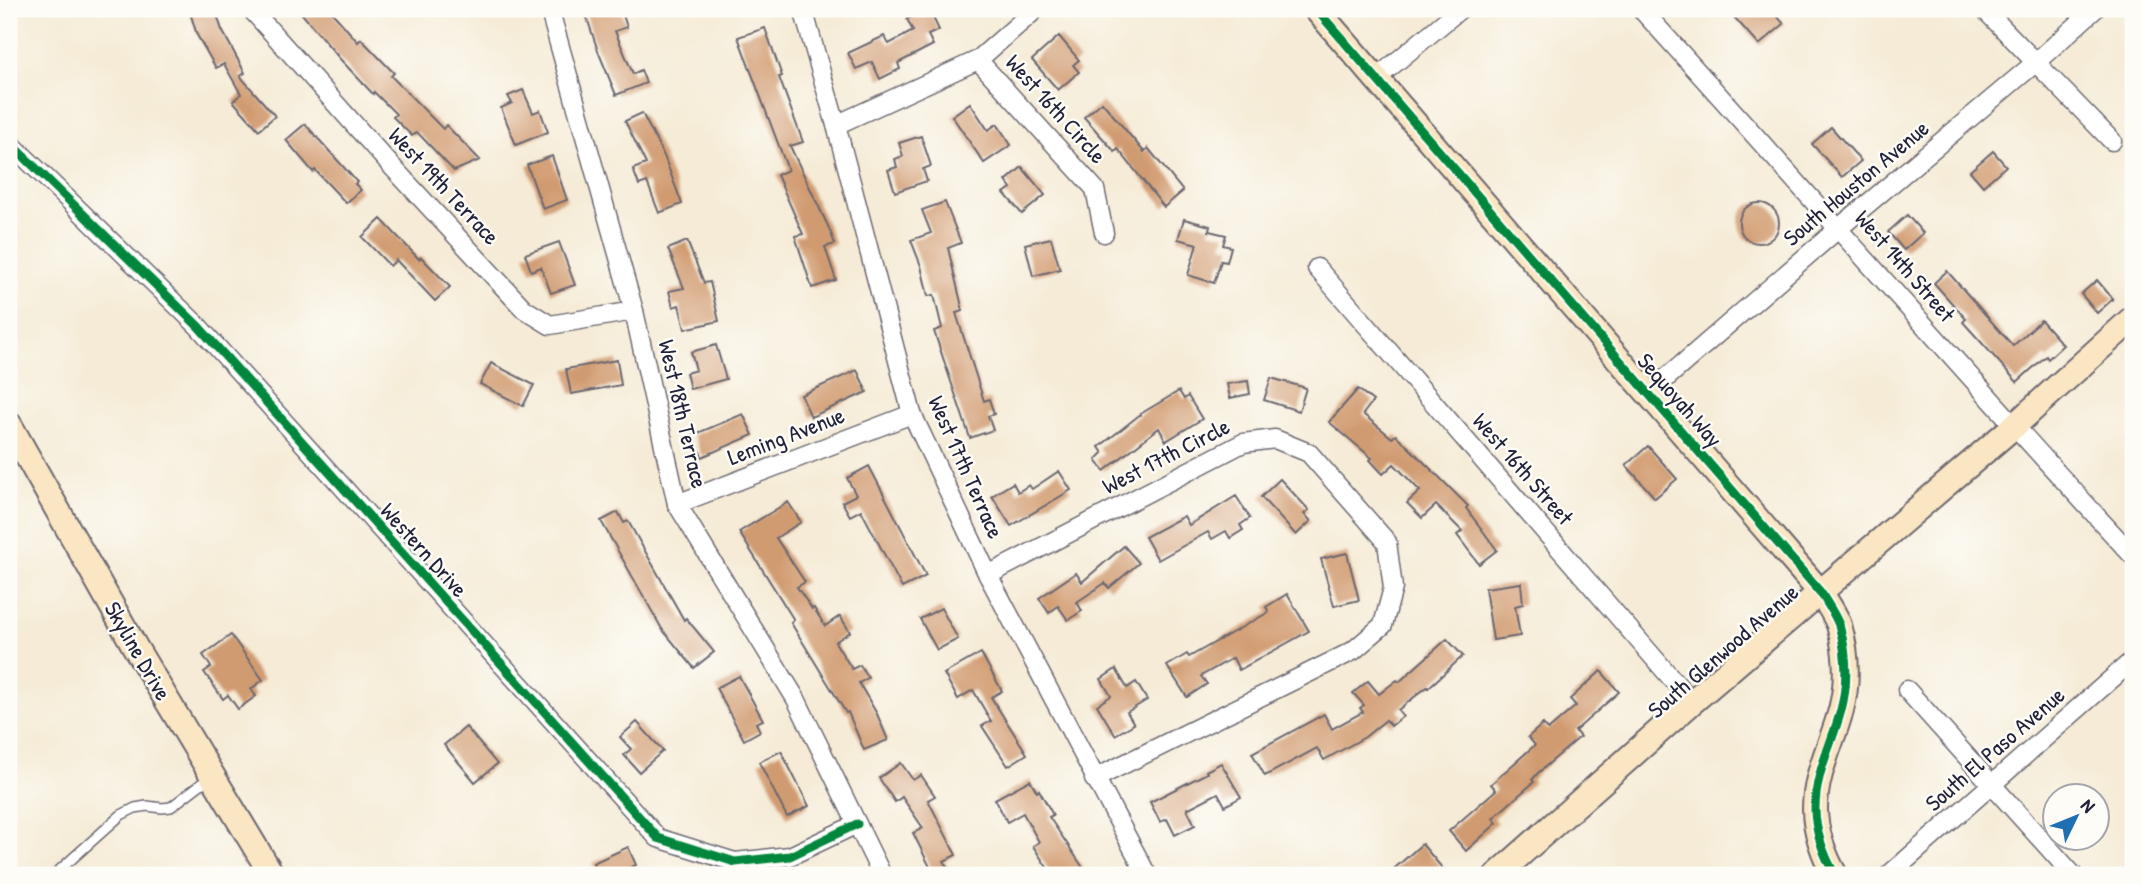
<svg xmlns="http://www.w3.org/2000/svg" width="2142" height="884" font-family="'Patrick Hand',sans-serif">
  <rect width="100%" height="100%" fill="#fdfcf7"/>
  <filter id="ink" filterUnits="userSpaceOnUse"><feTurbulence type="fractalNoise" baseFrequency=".0143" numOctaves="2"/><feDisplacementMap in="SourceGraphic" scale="14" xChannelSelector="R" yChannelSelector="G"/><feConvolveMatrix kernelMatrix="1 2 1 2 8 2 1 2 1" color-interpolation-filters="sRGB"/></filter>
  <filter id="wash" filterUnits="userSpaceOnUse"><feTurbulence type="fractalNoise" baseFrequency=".00686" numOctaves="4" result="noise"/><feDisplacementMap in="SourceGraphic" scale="28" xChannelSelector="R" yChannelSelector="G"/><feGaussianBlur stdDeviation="1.57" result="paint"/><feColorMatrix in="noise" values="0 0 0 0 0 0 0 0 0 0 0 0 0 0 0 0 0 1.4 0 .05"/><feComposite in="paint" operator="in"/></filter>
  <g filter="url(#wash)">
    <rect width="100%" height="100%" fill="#f5ebd6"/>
    <g id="blocks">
      <g fill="#d19b71">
        <polygon points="189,9 215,9 222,30 245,73 240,76 275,116 259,130 233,101 241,94 224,64 216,68 197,35"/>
        <polygon points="309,9 329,9 358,42 361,39 394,73 391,76 443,129 446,125 480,160 454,171 417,132 412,136 393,117 396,114 374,92 373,94 340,59 302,14"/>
        <polygon points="584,9 621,9 627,27 615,31 633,74 641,70 646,83 616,95 598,51"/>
        <polygon points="927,9 929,9 939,30 928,35 933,45 898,63 900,69 880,79 872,62 856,69 848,53 884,36 889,44 913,31 907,19"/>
        <polygon points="1727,9 1771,9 1784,24 1759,45"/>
        <polygon points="765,28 782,76 779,77 803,142 790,146 828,226 835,244 825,247 836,280 812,288 795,236 803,234 777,175 788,170 738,37"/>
        <polygon points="1059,36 1079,60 1073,65 1079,72 1058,90 1032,60"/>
        <polygon points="523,90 533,113 540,110 548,132 516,145 501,108 512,103 508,96"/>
        <polygon points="1102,102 1144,152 1148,148 1183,191 1164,207 1118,149 1115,152 1084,117"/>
        <polygon points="970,103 988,130 997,124 1011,145 984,163 952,116"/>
        <polygon points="642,113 664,156 682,204 659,213 647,182 639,185 633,169 646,164 625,121"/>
        <polygon points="305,124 357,182 355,184 361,190 346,203 315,170 313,172 286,140"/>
        <polygon points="1831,127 1861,161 1842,177 1812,144"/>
        <polygon points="921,136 931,166 923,169 927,181 895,192 888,170 897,167 895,159 903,156 899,143"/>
        <polygon points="1993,151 2006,166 1983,186 1970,171"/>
        <polygon points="552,156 567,200 543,209 527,165"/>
        <polygon points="1022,167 1045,195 1022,214 1004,193 1011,188 1006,181"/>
        <polygon points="945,202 961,243 948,248 963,311 956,313 984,401 989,399 994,414 988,416 993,430 970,438 934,331 942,328 934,295 928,296 921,266 911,240 931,233 922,210"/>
        <circle cx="1759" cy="223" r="20"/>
        <polygon points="1907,215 1923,233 1904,250 1888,232"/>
        <polygon points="381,219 419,259 421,257 450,287 435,301 396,260 390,266 362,237"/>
        <polygon points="1184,219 1210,226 1209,231 1226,235 1223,245 1231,247 1227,262 1221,261 1214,283 1188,275 1197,244 1178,239"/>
        <polygon points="1051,238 1060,269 1033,276 1025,244"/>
        <polygon points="687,241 704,283 710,282 719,321 685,329 679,305 673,307 669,291 684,288 668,249"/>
        <polygon points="559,242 575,285 551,293 541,267 531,271 525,254"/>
        <polygon points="1947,271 2013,346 2041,320 2063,345 2048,359 2046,356 2017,382 1963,322 1966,319 1934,283"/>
        <polygon points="2097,280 2113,299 2097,313 2081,294"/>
        <polygon points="716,345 726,379 690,389 686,373 696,370 691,352"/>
        <polygon points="617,360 621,385 571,394 566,369"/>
        <polygon points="491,363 534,385 523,406 480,384"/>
        <polygon points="857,370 867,392 811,417 801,395"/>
        <polygon points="1271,378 1306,388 1299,411 1264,400"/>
        <polygon points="1248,381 1250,394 1230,398 1227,384"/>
        <polygon points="1358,389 1373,401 1363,414 1392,438 1396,435 1437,475 1468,506 1466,508 1497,550 1479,564 1457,535 1462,531 1436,505 1422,518 1407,503 1420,491 1394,464 1383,474 1370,460 1372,458 1329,422"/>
        <polygon points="1179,391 1184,399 1188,396 1202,419 1166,441 1159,428 1104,471 1096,460 1103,453 1099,447 1142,413"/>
        <polygon points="743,414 753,435 702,457 693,435"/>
        <polygon points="1648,446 1677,479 1655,498 1626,465"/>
        <polygon points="869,466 926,576 902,588 861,510 850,516 842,502 856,495 847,478"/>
        <polygon points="1059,471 1071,490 1011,526 992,496 1013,483 1018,492 1029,485 1032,489"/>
        <polygon points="1280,479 1309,510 1304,514 1311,521 1296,535 1261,497"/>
        <polygon points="1236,496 1250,518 1240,525 1243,530 1230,538 1226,531 1212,539 1208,532 1158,560 1145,537 1184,516 1189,525"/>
        <polygon points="788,502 801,522 776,538 805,582 797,587 812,609 814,608 825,626 840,616 850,632 835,642 852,669 860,665 868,678 859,683 877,714 888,740 864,750 848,712 846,713 791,623 794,620 739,532"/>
        <polygon points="618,512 624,523 628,521 684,620 686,618 714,652 694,668 662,629 601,521"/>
        <polygon points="1124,546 1139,563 1109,588 1105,583 1077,602 1082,611 1068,620 1058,606 1049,613 1039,598 1076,573 1082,582"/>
        <polygon points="1347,553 1359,600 1334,606 1321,559"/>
        <polygon points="1521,583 1523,604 1515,606 1520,636 1493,640 1485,588"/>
        <polygon points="1287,594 1309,631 1239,670 1233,658 1201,676 1207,684 1187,697 1167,666 1187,654 1189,657 1269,612 1266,607"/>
        <polygon points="941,608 958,639 937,650 920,619"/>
        <polygon points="231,635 263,680 251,689 256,696 238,709 228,695 223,699 204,672 211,667 203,655"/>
        <polygon points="1447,639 1463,656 1428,688 1427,687 1398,710 1403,716 1391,726 1386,720 1365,737 1324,760 1317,748 1265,776 1252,753 1324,714 1332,729 1363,712 1360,708 1364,705 1353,693 1368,681 1379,694 1397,680 1399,682"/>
        <polygon points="981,653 1002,691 991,697 1027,754 1008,766 982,726 991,721 973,690 958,699 944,674"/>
        <polygon points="1116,669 1127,688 1136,682 1147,700 1127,712 1134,724 1115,735 1097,705 1111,696 1101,679"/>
        <polygon points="1601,671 1619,692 1575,731 1580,737 1538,773 1532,780 1534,782 1493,818 1497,823 1466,851 1449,831 1496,790 1491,784 1535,745 1528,737 1543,724 1548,730 1576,706 1570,699"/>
        <polygon points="739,676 763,720 756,723 760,731 744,740 716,688"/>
        <polygon points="637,722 663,751 639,772 624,755 631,749 620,737"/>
        <polygon points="466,727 497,764 475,782 444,745"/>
        <polygon points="781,751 809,806 787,817 759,762"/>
        <polygon points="901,763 913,780 921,775 935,796 928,800 956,855 944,861 953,875 934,875 913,833 923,828 902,797 895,802 879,778"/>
        <polygon points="1221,763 1241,797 1225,806 1218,793 1187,809 1195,825 1175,835 1167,819 1160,822 1150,802 1207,773 1206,771"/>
        <polygon points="1030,780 1037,792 1039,790 1053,815 1049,817 1088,875 1052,875 1033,846 1039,842 1023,813 1007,822 995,799"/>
        <polygon points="1422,844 1443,869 1436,875 1387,875"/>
        <polygon points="628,847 636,865 630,868 634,875 599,875 593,863"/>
      </g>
    </g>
  </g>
  <g filter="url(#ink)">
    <use href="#blocks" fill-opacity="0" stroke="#6c6871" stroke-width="2"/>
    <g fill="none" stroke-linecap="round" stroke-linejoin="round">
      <defs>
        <polyline id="lane" points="54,875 121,815 135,808 147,806 162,808 171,807 210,777"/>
        <g id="street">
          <polyline points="251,9 385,159 524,309 550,325 634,311"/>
          <polyline points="547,9 551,15 634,311 677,504 796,699 882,875"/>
          <polyline points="803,9 836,125 912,414 988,575 1147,875"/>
          <path d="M1641,9C1806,191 1967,376 2133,556"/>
          <polyline points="1984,9 2112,141"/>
          <polyline points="978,60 1095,189 1104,233"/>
          <polyline points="1377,78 1460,9"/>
          <polyline points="836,125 978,60 1036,9"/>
          <polyline points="9,142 198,326 658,838 735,862 790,856 857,824"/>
          <polyline points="1317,268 1692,702"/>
          <polyline points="1649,393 1839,228 2035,63 2095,9"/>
          <polyline points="677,504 912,414"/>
          <polyline points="988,575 1243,443 1275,439 1309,453 1387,542 1393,588 1383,625 1353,651 1094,779"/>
          <polyline points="1907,690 2073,875"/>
          <polyline points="1889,875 2133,660"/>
        </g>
        <g id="secondary">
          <path d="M1316,9L1821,593C1827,603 1835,614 1839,625C1847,653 1848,683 1841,710C1832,744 1815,773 1815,809C1815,831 1824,856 1835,875"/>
          <polyline points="9,424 135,647 272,875"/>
          <polyline points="1497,875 1692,702 2013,427 2133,318"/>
        </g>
      </defs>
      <use href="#lane" stroke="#6c6871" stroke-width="12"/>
      <use href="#street" stroke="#6c6871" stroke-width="21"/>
      <use href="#secondary" stroke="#6c6871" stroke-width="28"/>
      <use href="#lane" stroke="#fff" stroke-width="9"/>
      <use href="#street" stroke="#fff" stroke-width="18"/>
      <use href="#secondary" stroke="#fbe6c3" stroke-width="24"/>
      <defs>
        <g id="cycleway">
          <path d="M1316,9L1821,593C1827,603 1835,614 1839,625C1847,653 1848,683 1841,710C1832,744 1815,773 1815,809C1815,831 1824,856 1835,875"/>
          <polyline points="9,142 198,326 658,838 735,862 790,856 857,824"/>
        </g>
      </defs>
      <use href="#cycleway" stroke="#fdfcf7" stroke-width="13"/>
      <use href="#cycleway" stroke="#00873e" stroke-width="9"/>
    </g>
  </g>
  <g text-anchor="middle" stroke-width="5" stroke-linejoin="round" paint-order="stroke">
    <g font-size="23" fill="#22223b" stroke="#fdfcf7">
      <text transform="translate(1056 109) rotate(48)" y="8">West 16th Circle</text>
      <text transform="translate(1856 183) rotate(-40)" y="8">South Houston Avenue</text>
      <text transform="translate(444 186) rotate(47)" y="8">West 19th Terrace</text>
      <text transform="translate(1905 266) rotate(49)" y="8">West 14th Street</text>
      <text transform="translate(1680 400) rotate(49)" y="8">Sequoyah Way</text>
      <text transform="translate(683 414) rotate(77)" y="8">West 18th Terrace</text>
      <text transform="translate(786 436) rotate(-21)" y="8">Leming Avenue</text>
      <text transform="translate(1166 456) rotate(-27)" y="8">West 17th Circle</text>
      <text transform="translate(966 467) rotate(66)" y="8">West 17th Terrace</text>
      <text transform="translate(1523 469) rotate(49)" y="8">West 16th Street</text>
      <text transform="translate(424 550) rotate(48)" y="8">Western Drive</text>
      <text transform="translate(138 651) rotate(60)" y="8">Skyline Drive</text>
      <text transform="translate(1723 651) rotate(-41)" y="8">South Glenwood Avenue</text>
      <text transform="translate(1995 749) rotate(-41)" y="8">South El Paso Avenue</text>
    </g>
  </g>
  <rect width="2142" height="884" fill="none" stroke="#fdfcf7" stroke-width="35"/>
  <g transform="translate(2076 817) rotate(47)"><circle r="33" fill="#fdfcf7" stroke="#a5a5ac" stroke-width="2"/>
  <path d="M0-5L12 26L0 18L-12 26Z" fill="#1f6fb2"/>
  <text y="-10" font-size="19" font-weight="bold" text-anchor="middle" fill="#22223b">N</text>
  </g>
</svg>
